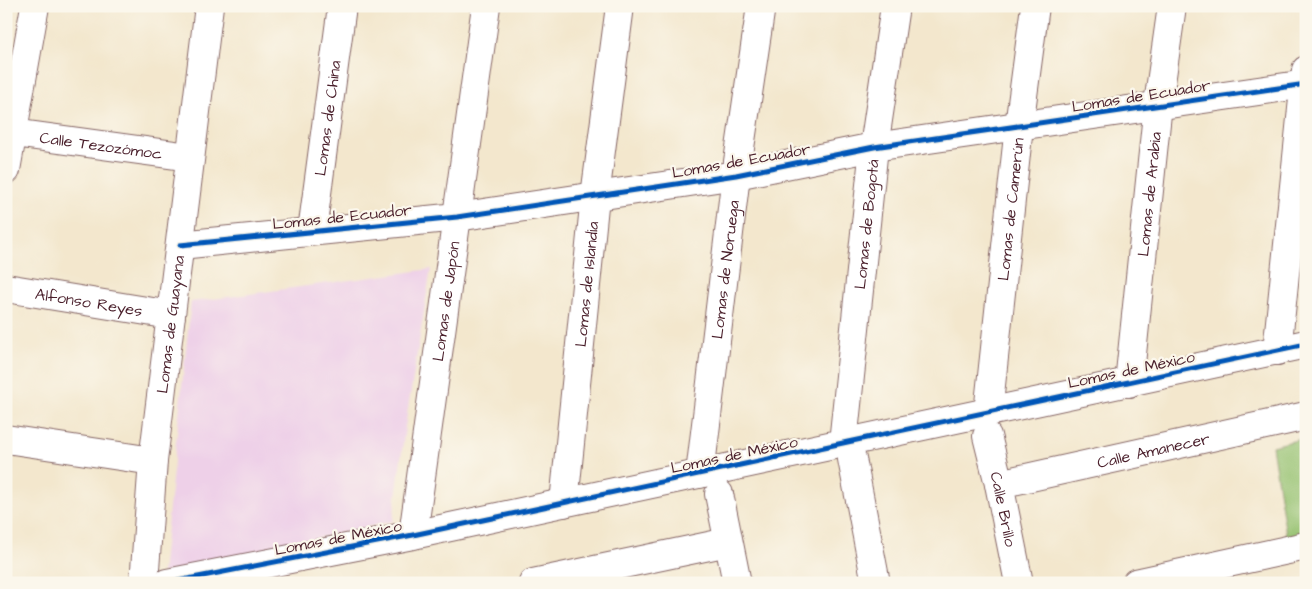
<svg xmlns="http://www.w3.org/2000/svg" width="1312" height="589" font-family="'Architects Daughter',sans-serif">
  <rect width="100%" height="100%" fill="#fbf7ec"/>
  <filter id="ink" filterUnits="userSpaceOnUse"><feTurbulence type="fractalNoise" baseFrequency=".02" numOctaves="2"/><feDisplacementMap in="SourceGraphic" scale="10" xChannelSelector="R" yChannelSelector="G"/><feConvolveMatrix kernelMatrix="1 2 1 2 8 2 1 2 1" color-interpolation-filters="sRGB"/></filter>
  <filter id="wash" filterUnits="userSpaceOnUse"><feTurbulence type="fractalNoise" baseFrequency=".0096" numOctaves="4" result="noise"/><feDisplacementMap in="SourceGraphic" scale="20" xChannelSelector="R" yChannelSelector="G"/><feGaussianBlur stdDeviation="1.12" result="paint"/><feColorMatrix in="noise" values="0 0 0 0 0 0 0 0 0 0 0 0 0 0 0 0 0 1.4 0 .05"/><feComposite in="paint" operator="in"/></filter>
  <g filter="url(#wash)">
    <rect width="100%" height="100%" fill="#f3e7cd"/>
    <polygon fill="#eed0e8" points="431,269 405,427 393,521 162,574 191,302"/>
    <polygon fill="#95c16f" stroke="#70704d" points="1306,438 1306,537 1287,541 1272,446"/>
  </g>
  <g filter="url(#ink)">
    <g fill="none" stroke-linecap="round" stroke-linejoin="round">
      <defs>
        <g id="minor">
          <path id="s1" d="M6,132L190,157"/>
          <polyline points="6,170 35,6"/>
          <path id="s2" d="M312,231L342,6"/>
          <polyline points="180,245 457,217 736,175 874,147 1306,84"/>
          <path id="s3" d="M6,288L171,315"/>
          <polyline points="1277,351 1306,70"/>
          <path id="s4" d="M1129,383L1158,104L1172,6"/>
          <path id="s5" d="M988,413L1019,126L1035,6"/>
          <path id="s6" d="M987,436L999,484L1019,583"/>
          <polyline points="6,439 153,461"/>
          <path id="s7" d="M843,443L874,147L895,6"/>
          <polyline points="852,459 876,583"/>
          <path id="s8" d="M700,474L736,175L761,6"/>
          <path id="s9" d="M999,484L1306,416"/>
          <polyline points="719,494 737,583"/>
          <path id="s10" d="M564,503L595,196L620,6"/>
          <path id="s11" d="M413,535L486,6"/>
          <path id="s12" d="M144,583L153,461L209,6"/>
          <polyline points="167,583 413,535 1306,344"/>
          <polyline points="533,583 728,542"/>
          <polyline points="1136,583 1306,546"/>
        </g>
      </defs>
      <use href="#minor" stroke="#856564" stroke-width="30"/>
      <use href="#minor" stroke="#fff" stroke-width="28"/>
      <defs>
        <g id="cycleway">
          <polyline points="180,245 457,217 736,175 874,147 1306,84"/>
          <polyline points="167,583 413,535 1306,344"/>
        </g>
      </defs>
      <use href="#cycleway" stroke="#fbf7ec" stroke-width="8"/>
      <use href="#cycleway" stroke="#0057b8" stroke-width="5"/>
    </g>
  </g>
  <g text-anchor="middle" stroke-width="4.5" stroke-linejoin="round" paint-order="stroke">
    <g font-size="16" fill="#4a1f2b" stroke="#fbf7ec">
      <text transform="translate(1141 95) rotate(-9)" y="6">Lomas de Ecuador</text>
      <text dy="6" stroke="none"><textPath href="#s2" startOffset="114">Lomas de China</textPath></text>
      <text dy="6" stroke="none"><textPath href="#s1" startOffset="96">Calle Tezozómoc</textPath></text>
      <text transform="translate(741 160) rotate(-10)" y="6">Lomas de Ecuador</text>
      <text dy="6" stroke="none"><textPath href="#s4" startOffset="190">Lomas de Arabia</textPath></text>
      <text dy="6" stroke="none"><textPath href="#s5" startOffset="205">Lomas de Camerún</textPath></text>
      <text transform="translate(342 216) rotate(-6)" y="6">Lomas de Ecuador</text>
      <text dy="6" stroke="none"><textPath href="#s7" startOffset="220">Lomas de Bogotá</textPath></text>
      <text dy="6" stroke="none"><textPath href="#s8" startOffset="206">Lomas de Noruega</textPath></text>
      <text dy="6" stroke="none"><textPath href="#s10" startOffset="220">Lomas de Islandia</textPath></text>
      <text dy="6" stroke="none"><textPath href="#s3" startOffset="84">Alfonso Reyes</textPath></text>
      <text dy="6" stroke="none"><textPath href="#s11" startOffset="236">Lomas de Japón</textPath></text>
      <text dy="6" stroke="none"><textPath href="#s12" startOffset="260">Lomas de Guayana</textPath></text>
      <text transform="translate(1131 369) rotate(-12)" y="6">Lomas de México</text>
      <text dy="6" stroke="none"><textPath href="#s9" startOffset="158">Calle Amanecer</textPath></text>
      <text transform="translate(734 454) rotate(-12)" y="6">Lomas de México</text>
      <text dy="6" stroke="none"><textPath href="#s6" startOffset="75">Calle Brillo</textPath></text>
      <text transform="translate(338 537) rotate(-11)" y="6">Lomas de México</text>
    </g>
  </g>
  <rect width="1312" height="589" fill="none" stroke="#fbf7ec" stroke-width="25"/>
</svg>
